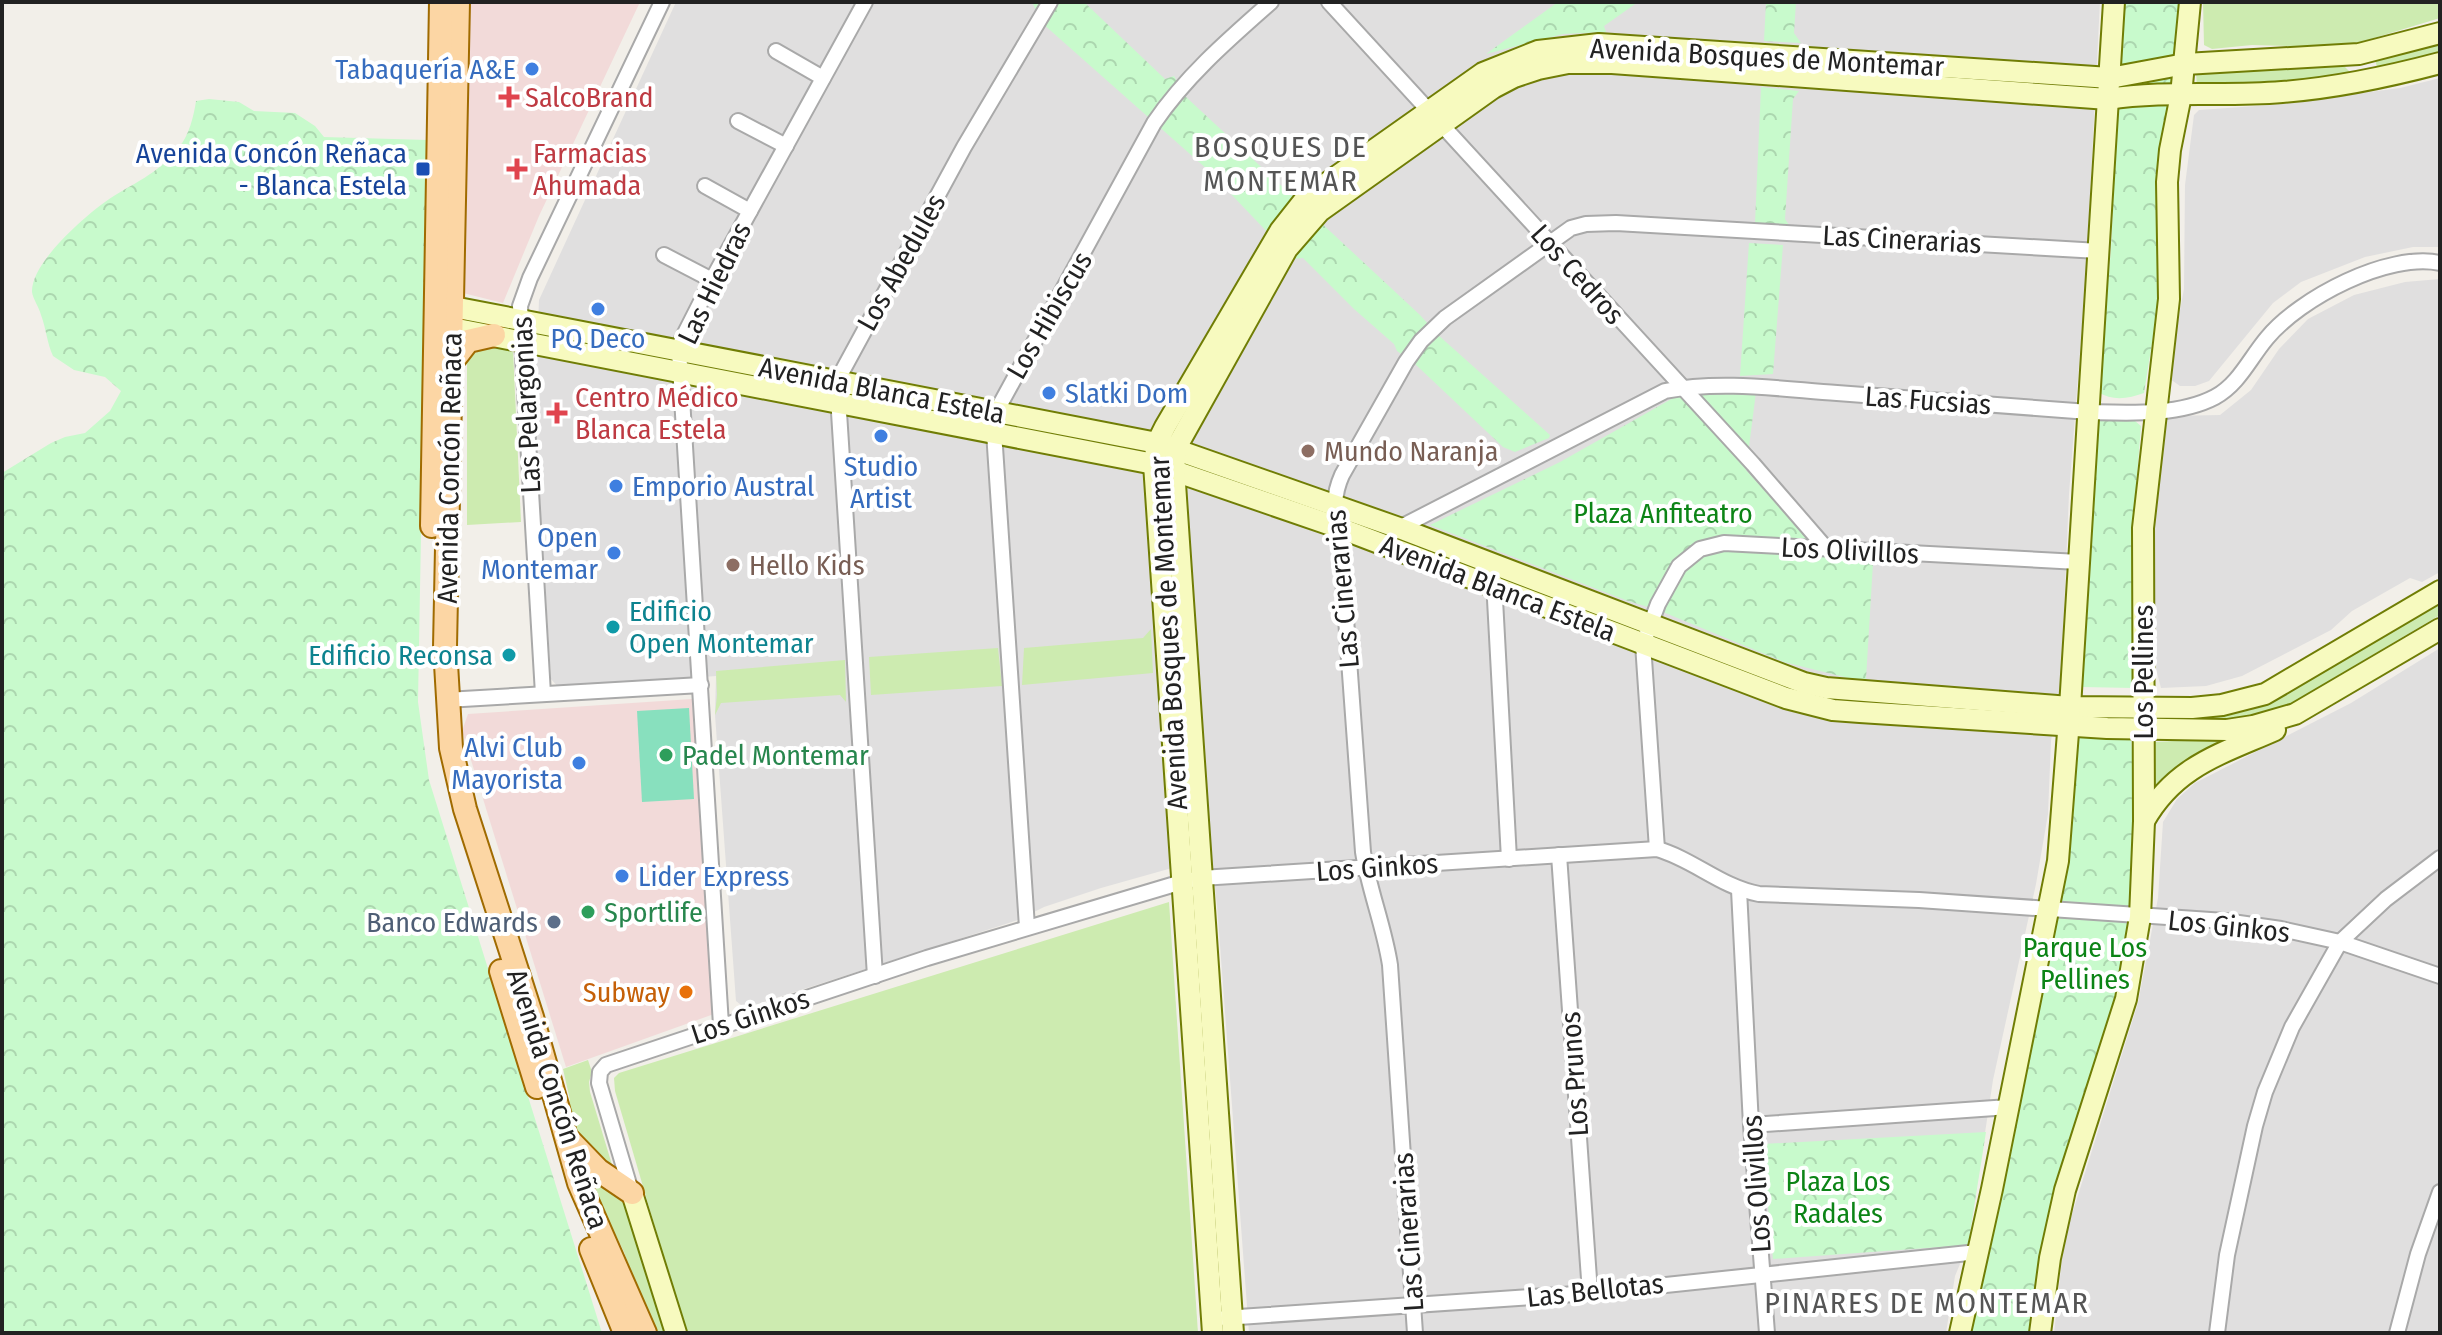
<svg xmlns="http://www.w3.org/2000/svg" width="2442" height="1335" font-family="'Fira Sans Condensed',sans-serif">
  <defs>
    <pattern id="park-crowns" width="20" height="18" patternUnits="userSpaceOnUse" patternTransform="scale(2)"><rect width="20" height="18" fill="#c8facc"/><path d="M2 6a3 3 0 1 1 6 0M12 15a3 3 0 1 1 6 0" fill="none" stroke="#acd6af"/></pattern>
  </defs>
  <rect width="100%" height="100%" fill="#f2efe9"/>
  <g fill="#e0dfdf">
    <polygon points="676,2 2100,2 2086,274 2069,494 2061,681 2051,741 2048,814 2036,884 1993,1080 1968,1245 1955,1276 1946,1333 1249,1333 1217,905 1211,857 1101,888 1044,907 1018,920 745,1008 736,1001 715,715 716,676 559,688 551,679 531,354 537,352 539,300"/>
    <polygon points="2440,78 2440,247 2413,247 2365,257 2301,282 2273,303 2209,381 2195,386 2180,386 2170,379 2169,369 2184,289 2185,185 2194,115 2199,110 2271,105 2400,88"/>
    <polygon points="2440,279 2440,572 2422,582 2410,578 2352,611 2331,630 2242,676 2206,686 2161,688 2156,669 2152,583 2155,477 2161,425 2170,416 2220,415 2251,390 2279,349 2308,319 2354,295 2405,282"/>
    <polygon points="2440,648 2440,1333 2054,1333 2064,1240 2138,1003 2158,898 2163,822 2177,799 2195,783 2351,703"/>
  </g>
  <g fill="#f2dad9">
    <polygon points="466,2 640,2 539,216 503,303 463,293"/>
    <polygon points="692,699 714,1014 566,1067 462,731 468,714"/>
  </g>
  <g fill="#cdebb0">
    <polygon points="2203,2 2440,2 2440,18 2361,42 2317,47 2252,45 2212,49 2204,45"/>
    <polygon points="2440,40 2440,55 2378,70 2375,60"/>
    <polygon points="2256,66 2345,67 2349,71 2347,79 2197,88 2196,72"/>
    <polygon points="494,344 513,350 521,522 467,525 467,357"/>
    <polygon points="2440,603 2440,615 2278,711 2228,725 2158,719 2222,716 2251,710"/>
    <polygon points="1151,629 1153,673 1022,685 1024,648 1143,638"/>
    <polygon points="998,648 1002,686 871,695 869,657"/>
    <polygon points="845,660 846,702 840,695 721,703 715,715 717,695 716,671"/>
    <polygon points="2234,738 2178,766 2155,792 2154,742"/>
    <polygon points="1169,902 1198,1333 686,1333 615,1091 614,1078 619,1073"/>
    <polygon points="588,1060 592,1072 589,1082 590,1092 616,1178 574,1141 566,1114 570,1100 563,1069"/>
    <polygon points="580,1161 622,1196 668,1333 652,1333 624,1252"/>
  </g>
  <g fill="url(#park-crowns)">
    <polygon points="1032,2 1084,2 1165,79 1174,76 1186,97 1420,315 1437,334 1550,435 1549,438 1515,452 1503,447 1414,363 1397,351 1394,344 1354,309 1303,258 1293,259 1208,170 1042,23"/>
    <polygon points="1558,2 1638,2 1604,26 1606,32 1563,34 1486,54"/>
    <polygon points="1766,2 1796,2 1794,33 1801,43 1764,41"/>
    <path d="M2122,2H2184L2163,274L2144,393C2128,399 2112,401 2098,392L2111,250Z"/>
    <polygon points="1761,87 1799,91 1793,99 1785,219 1789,225 1755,223"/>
    <path d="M209,99L239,102L254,111L295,113L315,126L324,137L428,140L418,702L429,780L602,1333H2V473L51,443L65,437L85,433L110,411L121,391L105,377L74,370L53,356C47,343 46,328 41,315C39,307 33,299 32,292C31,263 83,218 105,202C132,183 158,175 179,147C189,136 194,115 196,101Z"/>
    <polygon points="1749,243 1783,245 1773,374 1740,376"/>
    <polygon points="1706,387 1756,392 1746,470 1821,552 1873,563 1866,679 1856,680 1784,662 1658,610 1628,601 1430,525 1560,462 1675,397"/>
    <polygon points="2106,415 2128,415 2141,426 2134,515 2133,688 2082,687 2090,577 2095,426"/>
    <polygon points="2074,732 2131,737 2138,846 2124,970 2034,1333 1969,1333"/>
    <polygon points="1986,1132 1968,1245 1773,1259 1762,1144"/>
  </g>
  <polygon fill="#88e0be" points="689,708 694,799 642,802 637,711"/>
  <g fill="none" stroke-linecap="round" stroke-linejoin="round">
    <defs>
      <g id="street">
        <polyline points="1329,2 1753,464 1825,547"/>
        <polyline points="776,51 823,78"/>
        <polyline points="738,121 786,146"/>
        <polyline points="705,186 750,211"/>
        <polyline points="664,255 712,280"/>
        <path d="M1399,528L1665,391C1721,380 1780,389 1837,393C1921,399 2005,406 2089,412C2128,413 2179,416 2215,397C2239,384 2250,358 2267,338C2300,298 2388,252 2440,263"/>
        <polyline points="1494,581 1509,859"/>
        <polyline points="543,694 520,306 530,278 662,2"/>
        <polyline points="446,700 701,685"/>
        <polyline points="1657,849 1643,644 1658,604 1679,566 1700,549 1724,543 2079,562"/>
        <polyline points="1559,855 1590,1293"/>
        <polyline points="1739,890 1751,1125 1767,1333"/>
        <path d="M1027,927L994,432L996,412L1154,123C1186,76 1229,39 1271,2"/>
        <polyline points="875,976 837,381 964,147 1050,2"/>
        <polyline points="721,1025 679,350 682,339 712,280 865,2"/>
        <polyline points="1751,1125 2009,1107"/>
        <path d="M631,1191L599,1083L600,1072L606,1065L927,958L1182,882L1201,878L1657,849C1693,859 1721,887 1759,894L1919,900L2225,921L2281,929L2340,942L2440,976"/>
        <polyline points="1224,1318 1590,1293 1978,1252"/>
        <path d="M1415,1333L1390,965C1384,926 1369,890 1363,852L1341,550C1338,520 1329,504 1342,475L1406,362L1421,341L1445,318L1571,228L1586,224L1616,223L2099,251"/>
        <polyline points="2217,1333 2227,1255 2255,1126 2265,1092 2292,1027 2340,942 2386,899 2440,858"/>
        <polyline points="2397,1333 2418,1254 2440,1192"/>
      </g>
      <g id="secondary">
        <polyline points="437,315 453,307 1157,443 1399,528 1804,683 1826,688 2070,707 2192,708 2222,705 2265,694 2440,591"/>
        <polyline points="441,320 452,328 1154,464 1337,527 1786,698 1833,710 1860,712 2107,728 2227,730 2253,726 2295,714 2440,629"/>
        <path d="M2144,821C2175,766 2221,754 2275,730"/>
        <polyline points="632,1193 676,1333"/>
        <polyline points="1213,1333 1154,464 1157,443 1165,427 1280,231 1306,198 1483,73 1538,51 1599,44 2110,78 2185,64 2359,54 2440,33"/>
        <path d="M1233,1333L1174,469L1176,448L1287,249L1320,211L1493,88L1514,77L1538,69L1568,63H1612L2108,99C2166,90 2224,97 2282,92C2336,88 2387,77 2440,63"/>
        <polyline points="1960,1333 1992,1189 2058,861 2070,707 2114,2"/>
        <polyline points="2040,1333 2050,1258 2065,1190 2126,999 2140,917 2144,821 2143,528 2169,299 2167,182 2170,150 2181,95 2190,2"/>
      </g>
      <g id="primary">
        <polyline points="458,2 445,647 451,748 465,809 532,1017 579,1183 645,1333"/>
        <polyline points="451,363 468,341 494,335"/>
        <polyline points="432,526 441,2"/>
        <polyline points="501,971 537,1087"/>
        <polyline points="569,1140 598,1170 632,1193"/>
        <polyline points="591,1249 625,1333"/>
      </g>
    </defs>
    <use href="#street" stroke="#a9a9a9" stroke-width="18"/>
    <use href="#secondary" stroke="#707d05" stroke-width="24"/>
    <use href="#primary" stroke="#a06b00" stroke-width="26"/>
    <use href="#street" stroke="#fff" stroke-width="14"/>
    <use href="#secondary" stroke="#f7fabf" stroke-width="20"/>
    <use href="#primary" stroke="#fcd6a4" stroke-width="22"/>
  </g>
  <g fill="#3f7fe0" stroke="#fff" stroke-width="3">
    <circle cx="532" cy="69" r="8"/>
    <circle cx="598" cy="309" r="8"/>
    <circle cx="1049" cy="393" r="8"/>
    <circle cx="881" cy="436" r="8"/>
    <circle cx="616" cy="486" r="8"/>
    <circle cx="614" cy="553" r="8"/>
    <circle cx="579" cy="763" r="8"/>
    <circle cx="622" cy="876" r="8"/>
  </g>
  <g fill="#e0444e" stroke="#fff" stroke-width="3">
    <path d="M505 85h8v8h8v8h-8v8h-8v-8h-8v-8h8z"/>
    <path d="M513 157h8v8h8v8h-8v8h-8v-8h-8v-8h8z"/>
    <path d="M553 401h8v8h8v8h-8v8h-8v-8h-8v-8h8z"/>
  </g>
  <rect fill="#1a4fb4" stroke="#fff" stroke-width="3" x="415" y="161" width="16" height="16" rx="4"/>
  <g fill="#8d6e63" stroke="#fff" stroke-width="3">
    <circle cx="1308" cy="451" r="8"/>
    <circle cx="733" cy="565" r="8"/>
  </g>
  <g fill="#0f9aa8" stroke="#fff" stroke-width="3">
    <circle cx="613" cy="627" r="8"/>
    <circle cx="509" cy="655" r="8"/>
  </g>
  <g fill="#2e9e5b" stroke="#fff" stroke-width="3">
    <circle cx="666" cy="755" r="8"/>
    <circle cx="588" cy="912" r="8"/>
  </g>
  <circle fill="#5c6f8a" stroke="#fff" stroke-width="3" cx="554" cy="922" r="8"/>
  <circle fill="#e8710a" stroke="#fff" stroke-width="3" cx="686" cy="992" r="8"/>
  <g text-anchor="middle" stroke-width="8" stroke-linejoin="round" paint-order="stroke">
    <g font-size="28" fill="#222" stroke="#fff">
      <text transform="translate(1767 57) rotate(3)" y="10">Avenida Bosques de Montemar</text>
      <text transform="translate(1902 239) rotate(3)" y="10">Las Cinerarias</text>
      <text transform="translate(901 262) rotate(-61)" y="10">Los Abedules</text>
      <text transform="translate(1578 274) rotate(48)" y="10">Los Cedros</text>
      <text transform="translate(714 283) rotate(-64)" y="10">Las Hiedras</text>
      <text transform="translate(1049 315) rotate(-60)" y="10">Los Hibiscus</text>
      <text transform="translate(882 390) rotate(11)" y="10">Avenida Blanca Estela</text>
      <text transform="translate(1928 400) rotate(4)" y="10">Las Fucsias</text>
      <text transform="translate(526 405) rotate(-93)" y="10">Las Pelargonias</text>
      <text transform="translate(449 468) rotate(-89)" y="10">Avenida Concón Reñaca</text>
      <text transform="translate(1850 550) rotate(3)" y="10">Los Olivillos</text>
      <text transform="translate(1498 588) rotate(21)" y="10">Avenida Blanca Estela</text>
      <text transform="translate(1342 589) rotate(-95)" y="10">Las Cinerarias</text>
      <text transform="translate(1168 633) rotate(-93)" y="10">Avenida Bosques de Montemar</text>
      <text transform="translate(2143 672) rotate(-90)" y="10">Los Pellines</text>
      <text transform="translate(1377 867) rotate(-4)" y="10">Los Ginkos</text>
      <text transform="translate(2229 926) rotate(6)" y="10">Los Ginkos</text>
      <text transform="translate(750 1016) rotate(-18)" y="10">Los Ginkos</text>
      <text transform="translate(1574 1074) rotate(-94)" y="10">Los Prunos</text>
      <text transform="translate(558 1099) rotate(72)" y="10">Avenida Concón Reñaca</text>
      <text transform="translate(1756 1184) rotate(-94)" y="10">Los Olivillos</text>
      <text transform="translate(1408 1232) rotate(-94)" y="10">Las Cinerarias</text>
      <text transform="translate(1595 1290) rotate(-6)" y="10">Las Bellotas</text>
    </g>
    <g font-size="28" fill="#366cbe" stroke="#fff" text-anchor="end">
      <text x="516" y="79">Tabaquería A&amp;E</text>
      <text x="598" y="348" text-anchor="middle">PQ Deco</text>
      <text x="1065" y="403" text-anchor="start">Slatki Dom</text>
      <text x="881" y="476" text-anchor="middle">Studio<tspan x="881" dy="32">Artist</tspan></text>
      <text x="632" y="496" text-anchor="start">Emporio Austral</text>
      <text x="598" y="547">Open<tspan x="598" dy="32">Montemar</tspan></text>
      <text x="563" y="757">Alvi Club<tspan x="563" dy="32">Mayorista</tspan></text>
      <text x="638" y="886" text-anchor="start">Lider Express</text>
    </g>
    <g font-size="28" fill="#be3a42" stroke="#fff" text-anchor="start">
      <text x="525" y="107">SalcoBrand</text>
      <text x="533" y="163">Farmacias<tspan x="533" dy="32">Ahumada</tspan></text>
      <text x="575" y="407">Centro Médico<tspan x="575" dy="32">Blanca Estela</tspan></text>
    </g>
    <g font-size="28" fill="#164399" stroke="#fff" text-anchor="end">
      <text x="407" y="163">Avenida Concón Reñaca<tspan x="407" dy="32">- Blanca Estela</tspan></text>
    </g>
    <g font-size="28" fill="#785e54" stroke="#fff" text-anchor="start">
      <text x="1324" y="461">Mundo Naranja</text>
      <text x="749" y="575">Hello Kids</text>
    </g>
    <g font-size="28" fill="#0c8416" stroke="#fff">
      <text x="1663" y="523">Plaza Anfiteatro</text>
      <text x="2085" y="957">Parque Los<tspan x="2085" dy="32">Pellines</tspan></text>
      <text x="1838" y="1191">Plaza Los<tspan x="1838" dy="32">Radales</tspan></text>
    </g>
    <g font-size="28" fill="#0d838f" stroke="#fff" text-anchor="start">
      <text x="629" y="621">Edificio<tspan x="629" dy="32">Open Montemar</tspan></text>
      <text x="493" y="665" text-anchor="end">Edificio Reconsa</text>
    </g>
    <g font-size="28" fill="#27864d" stroke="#fff" text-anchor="start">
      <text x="682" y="765">Padel Montemar</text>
      <text x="604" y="922">Sportlife</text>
    </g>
    <g font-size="28" fill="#4e5e75" stroke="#fff" text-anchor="end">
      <text x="538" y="932">Banco Edwards</text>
    </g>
    <g font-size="28" fill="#c56008" stroke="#fff" text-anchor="end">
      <text x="670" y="1002">Subway</text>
    </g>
    <g font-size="30" letter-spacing="2" fill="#555" stroke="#fff">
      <text x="1281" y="157">BOSQUES DE<tspan x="1281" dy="34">MONTEMAR</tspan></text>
      <text x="1927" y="1313">PINARES DE MONTEMAR</text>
    </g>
  </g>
  <rect width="2442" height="1335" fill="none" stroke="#222222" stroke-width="8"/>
</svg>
